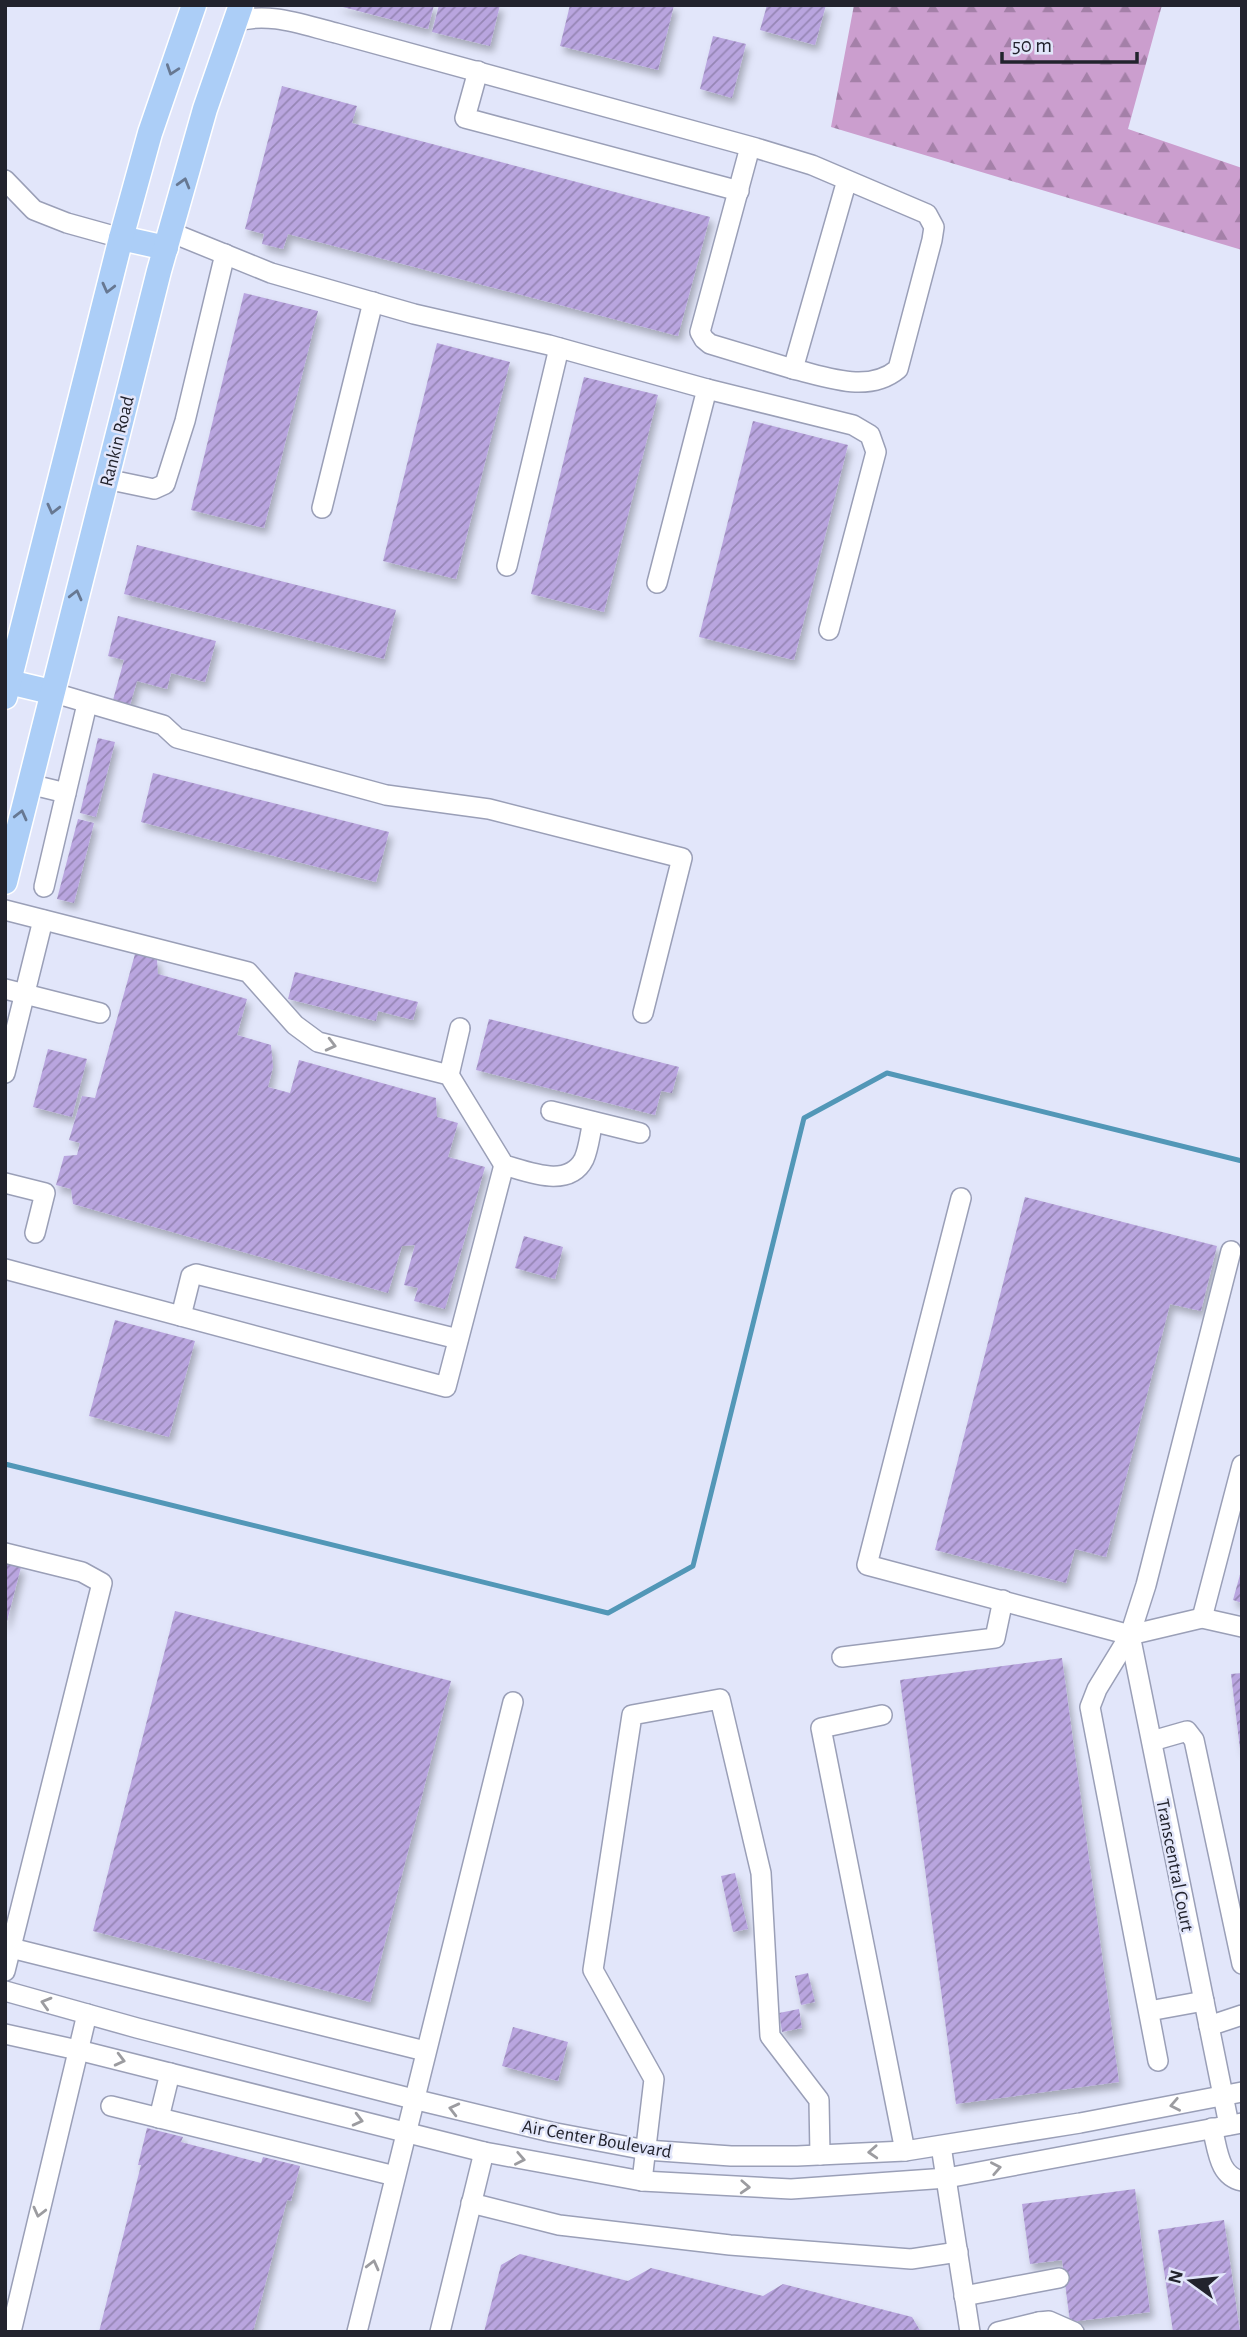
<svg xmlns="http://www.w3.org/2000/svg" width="1247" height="2337" font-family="'Alegreya Sans',sans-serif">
  <defs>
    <pattern id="forest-firs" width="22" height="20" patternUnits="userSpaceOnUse" patternTransform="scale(1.75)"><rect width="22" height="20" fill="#cb9ece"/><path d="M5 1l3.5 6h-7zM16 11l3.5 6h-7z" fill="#a480a8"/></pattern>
    <pattern id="building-hatch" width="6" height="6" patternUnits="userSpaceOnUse" patternTransform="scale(1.75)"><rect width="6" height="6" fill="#b9a5df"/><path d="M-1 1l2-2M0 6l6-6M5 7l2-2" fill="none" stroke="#9686b5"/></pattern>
    <filter id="shadow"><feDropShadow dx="3.5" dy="6" stdDeviation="3.5" flood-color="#0004"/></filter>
  </defs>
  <rect width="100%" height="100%" fill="#e2e6fa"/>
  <polygon fill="url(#forest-firs)" points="854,5 1162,5 1128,129 1242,168 1242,250 831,127"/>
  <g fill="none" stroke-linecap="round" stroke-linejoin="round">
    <polyline stroke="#5297b7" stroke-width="5" points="5,1464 608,1613 693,1566 804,1118 887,1073 1242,1161"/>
  </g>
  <g fill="url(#building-hatch)" filter="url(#shadow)">
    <polygon points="335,5 434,5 428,29"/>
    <polygon points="439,5 500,5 490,46 432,32"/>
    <polygon points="570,5 674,5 658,70 560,46"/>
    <polygon points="767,5 826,5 815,45 760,30"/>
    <polygon points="713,36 746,44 732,98 700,89"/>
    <polygon points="282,86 357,106 352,123 710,217 678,336 288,234 283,249 262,244 264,234 245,229"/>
    <polygon points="244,293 318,311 264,528 191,510"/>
    <polygon points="437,343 510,362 456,579 383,561"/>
    <polygon points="584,377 658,395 604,612 531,594"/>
    <polygon points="753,421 848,445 794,660 699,637"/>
    <polygon points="137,545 396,610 384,659 124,594"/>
    <polygon points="118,616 216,641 205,682 171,673 167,689 137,681 130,705 113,700 124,660 108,656"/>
    <polygon points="98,738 115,742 96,817 80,813"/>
    <polygon points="153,773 389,832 376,882 141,822"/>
    <polygon points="78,819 94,823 74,903 57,899"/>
    <polygon points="135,954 157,960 158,974 247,999 237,1035 271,1045 273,1067 268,1087 290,1093 299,1060 436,1098 437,1117 458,1123 448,1157 485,1167 445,1309 414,1301 418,1288 404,1285 415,1245 402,1246 388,1293 73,1204 71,1189 56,1185 64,1156 77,1155 80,1143 69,1140 82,1096 95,1098"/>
    <polygon points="295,972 418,1002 413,1020 378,1011 376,1021 288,999"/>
    <polygon points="489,1019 679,1067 672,1093 661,1091 655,1115 476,1070"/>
    <polygon points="48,1049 87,1059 72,1117 33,1107"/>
    <polygon points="1025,1197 1217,1246 1201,1311 1170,1304 1106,1557 1075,1549 1066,1583 935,1550"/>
    <polygon points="524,1236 563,1247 555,1279 515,1268"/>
    <polygon points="115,1320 195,1341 169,1437 89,1416"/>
    <polygon points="5,1563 21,1567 6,1625 5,1625"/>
    <polygon points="1241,1571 1242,1571 1242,1603 1233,1600"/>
    <polygon points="175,1611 451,1681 370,2002 93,1931"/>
    <polygon points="1062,1658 1119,2082 956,2104 900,1680"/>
    <polygon points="1242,1673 1242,1749 1240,1749 1231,1674"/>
    <polygon points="735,1873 748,1929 733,1932 721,1876"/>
    <polygon points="808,1973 815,2002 801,2005 795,1976"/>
    <polygon points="799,2009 802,2028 782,2032 779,2013"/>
    <polygon points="513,2027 568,2042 558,2081 502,2066"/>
    <polygon points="147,2128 183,2137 181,2142 261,2163 263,2157 300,2166 291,2201 287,2200 253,2332 99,2332 141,2165 138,2165"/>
    <polygon points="1135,2189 1150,2312 1070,2322 1062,2260 1030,2264 1022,2204"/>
    <polygon points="1224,2220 1240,2332 1173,2332 1158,2230"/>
    <polygon points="520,2254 628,2281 651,2268 763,2296 783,2284 912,2317 921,2332 484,2332 501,2265"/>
  </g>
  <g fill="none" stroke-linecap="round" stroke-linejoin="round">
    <defs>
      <g id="minor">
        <path d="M235,22C268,11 303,25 336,33L756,148L812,165L927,214L934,227L932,240L898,369C868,394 827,377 793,369L847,180"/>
        <polyline points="478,71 465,118 739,191"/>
        <polyline points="750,147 700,332 704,339 710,344 793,369"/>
        <polyline points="5,180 34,210 67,223 121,238"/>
        <polyline points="170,232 271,273 414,314 549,345 707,389 853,425 870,435 876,452 829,630"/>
        <polyline points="106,479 154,489 165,484 185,421 225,254"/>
        <polyline points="322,508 373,302"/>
        <polyline points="507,566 559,348"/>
        <polyline points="657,583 707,389"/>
        <polyline points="51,692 163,725 177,738 386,795 489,809 682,858 643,1013"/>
        <polyline points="29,784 66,793 87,704"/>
        <polyline points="44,887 66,793"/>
        <path d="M5,910L248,972L295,1025L318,1042L449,1075L504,1165C529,1172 569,1189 584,1159C589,1148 590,1133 593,1122"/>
        <polyline points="5,989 100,1013"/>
        <polyline points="5,1073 43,920"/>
        <polyline points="449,1075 460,1028"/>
        <polyline points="551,1111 640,1133"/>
        <polyline points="5,1183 45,1193 35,1233"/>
        <polyline points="961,1198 867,1565 1130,1635 1202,1618 1242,1627"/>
        <polyline points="5,1269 446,1387 504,1165"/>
        <polyline points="181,1316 191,1276 196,1274 458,1339"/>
        <polyline points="5,1553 82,1572 102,1583 5,1971"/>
        <polyline points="1202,1618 1242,1465"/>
        <polyline points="1130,1635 1229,2125"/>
        <polyline points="842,1657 995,1638 1003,1600"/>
        <polyline points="882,1715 821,1728 905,2151"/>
        <polyline points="1152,1741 1187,1731 1194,1740 1242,1964"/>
        <polyline points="11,1948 425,2051"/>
        <polyline points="5,1991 137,2028 413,2099 551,2132 646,2150 731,2156 797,2156 905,2151 1080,2123 1242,2092"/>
        <polyline points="1149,2011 1204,2001"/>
        <polyline points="1209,2026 1242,2015"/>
        <polyline points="5,2034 82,2051 484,2152 642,2181 791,2189 947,2178 1242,2123"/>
        <polyline points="1158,2061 1090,1707 1097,1689 1130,1635 1146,1585 1231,1251"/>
        <polyline points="111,2106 395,2176"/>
        <polyline points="159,2118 170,2073"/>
        <path d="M1212,2128C1218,2149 1218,2176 1242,2181"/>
        <polyline points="941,2146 970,2332"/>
        <polyline points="642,2181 654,2079 593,1970 632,1715 720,1699 761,1873 770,2036 819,2100 820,2155"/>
        <polyline points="471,2203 559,2225 730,2245 911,2259 958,2252"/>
        <polyline points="964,2296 1059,2278"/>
        <polyline points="1039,2322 1049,2321 1074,2332"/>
        <polyline points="11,2332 87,2014"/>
        <polyline points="357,2332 513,1702"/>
        <polyline points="440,2332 484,2152"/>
        <polyline points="998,2332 1039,2322 1041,2332"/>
      </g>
      <g id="major">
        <polyline points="121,238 166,248"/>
        <polyline points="9,682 51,692"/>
        <polyline points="5,697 121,238 150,133 194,5"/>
        <polyline points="5,882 159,271 205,109 241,5"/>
      </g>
    </defs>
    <use href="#minor" stroke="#9a9fb7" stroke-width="22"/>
    <use href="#major" stroke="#fff" stroke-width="27"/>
    <use href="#minor" stroke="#fff" stroke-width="19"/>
    <use href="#major" stroke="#accef7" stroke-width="24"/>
  </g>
  <defs><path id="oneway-chevron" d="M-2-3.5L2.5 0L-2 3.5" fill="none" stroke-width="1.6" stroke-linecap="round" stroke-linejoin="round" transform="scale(1.75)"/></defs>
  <g stroke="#677892">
    <use href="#oneway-chevron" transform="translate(172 70) rotate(109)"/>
    <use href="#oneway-chevron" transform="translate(184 183) rotate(-74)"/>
    <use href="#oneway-chevron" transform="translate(108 288) rotate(104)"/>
    <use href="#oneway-chevron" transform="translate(53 509) rotate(104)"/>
    <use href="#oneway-chevron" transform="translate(76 595) rotate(-76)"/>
    <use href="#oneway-chevron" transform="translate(21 815) rotate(-76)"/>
  </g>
  <g stroke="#9c9ca0">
    <use href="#oneway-chevron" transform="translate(331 1045) rotate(14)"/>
    <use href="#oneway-chevron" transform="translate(46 2003) rotate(-164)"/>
    <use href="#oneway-chevron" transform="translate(120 2060) rotate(14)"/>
    <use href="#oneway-chevron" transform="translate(1175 2105) rotate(169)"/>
    <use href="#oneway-chevron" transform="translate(454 2109) rotate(-166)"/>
    <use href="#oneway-chevron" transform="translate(358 2120) rotate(14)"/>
    <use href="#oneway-chevron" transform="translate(873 2152) rotate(177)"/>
    <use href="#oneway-chevron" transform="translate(520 2159) rotate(11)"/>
    <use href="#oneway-chevron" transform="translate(996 2168) rotate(-11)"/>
    <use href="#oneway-chevron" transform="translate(745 2187) rotate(3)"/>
    <use href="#oneway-chevron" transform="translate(39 2212) rotate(104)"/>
    <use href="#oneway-chevron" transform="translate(373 2265) rotate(-76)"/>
  </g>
  <g text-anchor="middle" stroke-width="5" stroke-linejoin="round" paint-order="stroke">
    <g font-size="19" fill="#22232d" stroke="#e2e6fa">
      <text transform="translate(116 441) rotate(-76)" y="7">Rankin Road</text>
      <text transform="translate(1176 1865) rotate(79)" y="7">Transcentral Court</text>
      <text transform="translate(597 2138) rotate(10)" y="7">Air Center Boulevard</text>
    </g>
  </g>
  <rect width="1247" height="2337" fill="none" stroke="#22232d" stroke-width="14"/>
  <g transform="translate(1191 2281) rotate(285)" stroke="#e2e6fa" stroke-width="5" paint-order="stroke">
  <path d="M0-5L12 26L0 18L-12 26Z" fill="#22232d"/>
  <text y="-10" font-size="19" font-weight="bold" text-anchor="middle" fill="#22232d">N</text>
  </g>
  <path d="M1002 52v10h135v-10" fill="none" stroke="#22232d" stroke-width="3.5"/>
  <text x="1012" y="52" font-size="21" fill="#22232d" stroke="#e2e6fa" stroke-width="5" paint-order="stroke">50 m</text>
</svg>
